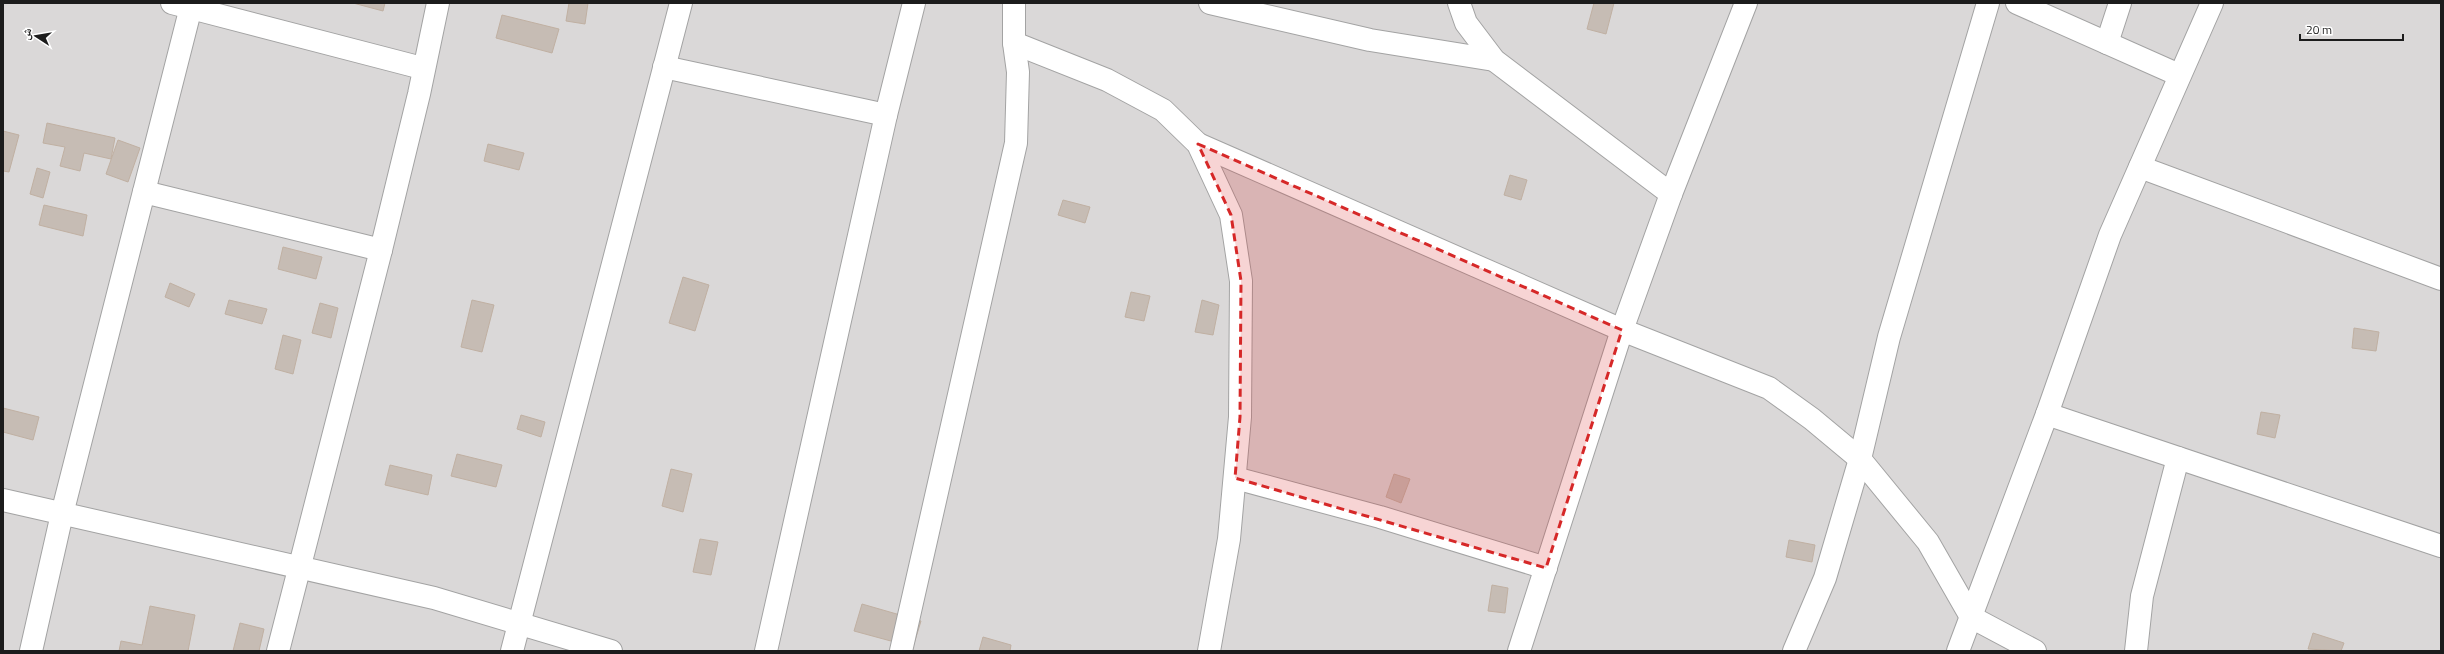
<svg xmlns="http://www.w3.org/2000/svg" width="2444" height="654" font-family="'Titillium Web','Noto Naskh Arabic',sans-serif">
  <rect width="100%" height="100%" fill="#eeeae0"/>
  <rect fill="#dad8d8" x="3" y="3" width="2438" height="648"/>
  <g fill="#c6bcb4" stroke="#c0b0a2">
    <polygon points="353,3 385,3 383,11"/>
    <polygon points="569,3 588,3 585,24 566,21"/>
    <polygon points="1594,3 1614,3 1606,34 1587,29"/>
    <polygon points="502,15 559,29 552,53 496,38"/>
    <polygon points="47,123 115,138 111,159 84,153 80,171 60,166 65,147 43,143"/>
    <polygon points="3,131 19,135 9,172 3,171"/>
    <polygon points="118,140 140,148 128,182 106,174"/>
    <polygon points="488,144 524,153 519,170 484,161"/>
    <polygon points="37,168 50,172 43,198 30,194"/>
    <polygon points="1510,175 1527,180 1521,200 1504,195"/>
    <polygon points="1063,200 1090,207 1085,223 1058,215"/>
    <polygon points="44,205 87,215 83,236 39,225"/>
    <polygon points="283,247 322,257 316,279 278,269"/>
    <polygon points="683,277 709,285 695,331 669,323"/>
    <polygon points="170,283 195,294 189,307 165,297"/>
    <polygon points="1131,292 1150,296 1144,321 1125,317"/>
    <polygon points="229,300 267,309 262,324 225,314"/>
    <polygon points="472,300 494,305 482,352 461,347"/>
    <polygon points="1202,300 1219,305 1213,335 1195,332"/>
    <polygon points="320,303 338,308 331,338 312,333"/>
    <polygon points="2354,328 2379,332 2376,351 2352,348"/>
    <polygon points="283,335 301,340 293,374 275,369"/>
    <polygon points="3,408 39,417 33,440 3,432"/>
    <polygon points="2261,412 2280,415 2275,438 2257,434"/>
    <polygon points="521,415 545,422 541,437 517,429"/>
    <polygon points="457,454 502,465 496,487 451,476"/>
    <polygon points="390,465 432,475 428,495 385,485"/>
    <polygon points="671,469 692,474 683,512 662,506"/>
    <polygon points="1394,474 1410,479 1401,503 1386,497"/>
    <polygon points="700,539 718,542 711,575 693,572"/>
    <polygon points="1789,540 1815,545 1812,562 1786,557"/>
    <polygon points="1492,585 1508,588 1505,613 1488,611"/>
    <polygon points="862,604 921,621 913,647 854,631"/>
    <polygon points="150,606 195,615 188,651 119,651 121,641 142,645"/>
    <polygon points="240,623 264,629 259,651 233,651"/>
    <polygon points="2313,633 2344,643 2341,651 2308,649"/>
    <polygon points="983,637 1011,645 1010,651 979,651"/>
  </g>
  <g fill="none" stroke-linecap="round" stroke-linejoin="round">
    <defs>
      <g id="street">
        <polyline points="172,3 422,68"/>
        <polyline points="1210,3 1370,40 1494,60"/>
        <polyline points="1459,3 1466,23 1494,60 1671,194"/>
        <polyline points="2017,3 2179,75"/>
        <polyline points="1014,43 1107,80 1163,110 1198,144 1231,215 1241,281 1240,417 1229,539 1209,651"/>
        <polyline points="2107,43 2120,3"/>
        <polyline points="664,67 886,115"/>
        <polyline points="1198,144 1622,330 1769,388 1812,419 1860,459 1928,542 1971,617 2035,651"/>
        <polyline points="2140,167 2441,279"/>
        <polyline points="144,192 381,250"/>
        <polyline points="2047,414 2441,546"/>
        <polyline points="1235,478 1380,517 1546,568"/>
        <polyline points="3,500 434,598 611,651"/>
        <polyline points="31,651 62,514 192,3"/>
        <polyline points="278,651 381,250 419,94 438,3"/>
        <polyline points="512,651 681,3"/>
        <polyline points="766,651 886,115 914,3"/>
        <polyline points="901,651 1016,143 1018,72 1014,43 1014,3"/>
        <polyline points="1519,651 1622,330 1671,194 1746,3"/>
        <polyline points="1794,651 1825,578 1860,459 1889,337 1988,3"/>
        <polyline points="1958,651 2047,414 2110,235 2212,3"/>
        <polyline points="2136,651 2142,596 2178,458"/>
      </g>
    </defs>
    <use href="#street" stroke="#a3a3a3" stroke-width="24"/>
    <use href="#street" stroke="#fff" stroke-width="22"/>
  </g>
  <path fill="#d62828" fill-opacity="0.2" stroke="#d62828" stroke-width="3" stroke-dasharray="8 5" stroke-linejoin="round" d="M1198,144L1622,330L1546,568L1235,478L1240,417L1241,281L1231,215Z"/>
  <rect width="2444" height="654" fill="none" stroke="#1c1c1c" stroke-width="8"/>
  <g transform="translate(36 36) rotate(282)" stroke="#ffffff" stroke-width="3" paint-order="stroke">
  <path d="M0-3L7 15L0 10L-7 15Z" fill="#1c1c1c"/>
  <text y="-6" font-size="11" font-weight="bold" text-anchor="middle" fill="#1c1c1c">ش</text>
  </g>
  <path d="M2300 34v6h103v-6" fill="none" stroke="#1c1c1c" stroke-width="2"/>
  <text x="2306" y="34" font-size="12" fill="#1c1c1c" stroke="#ffffff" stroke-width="3" paint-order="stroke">20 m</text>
</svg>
